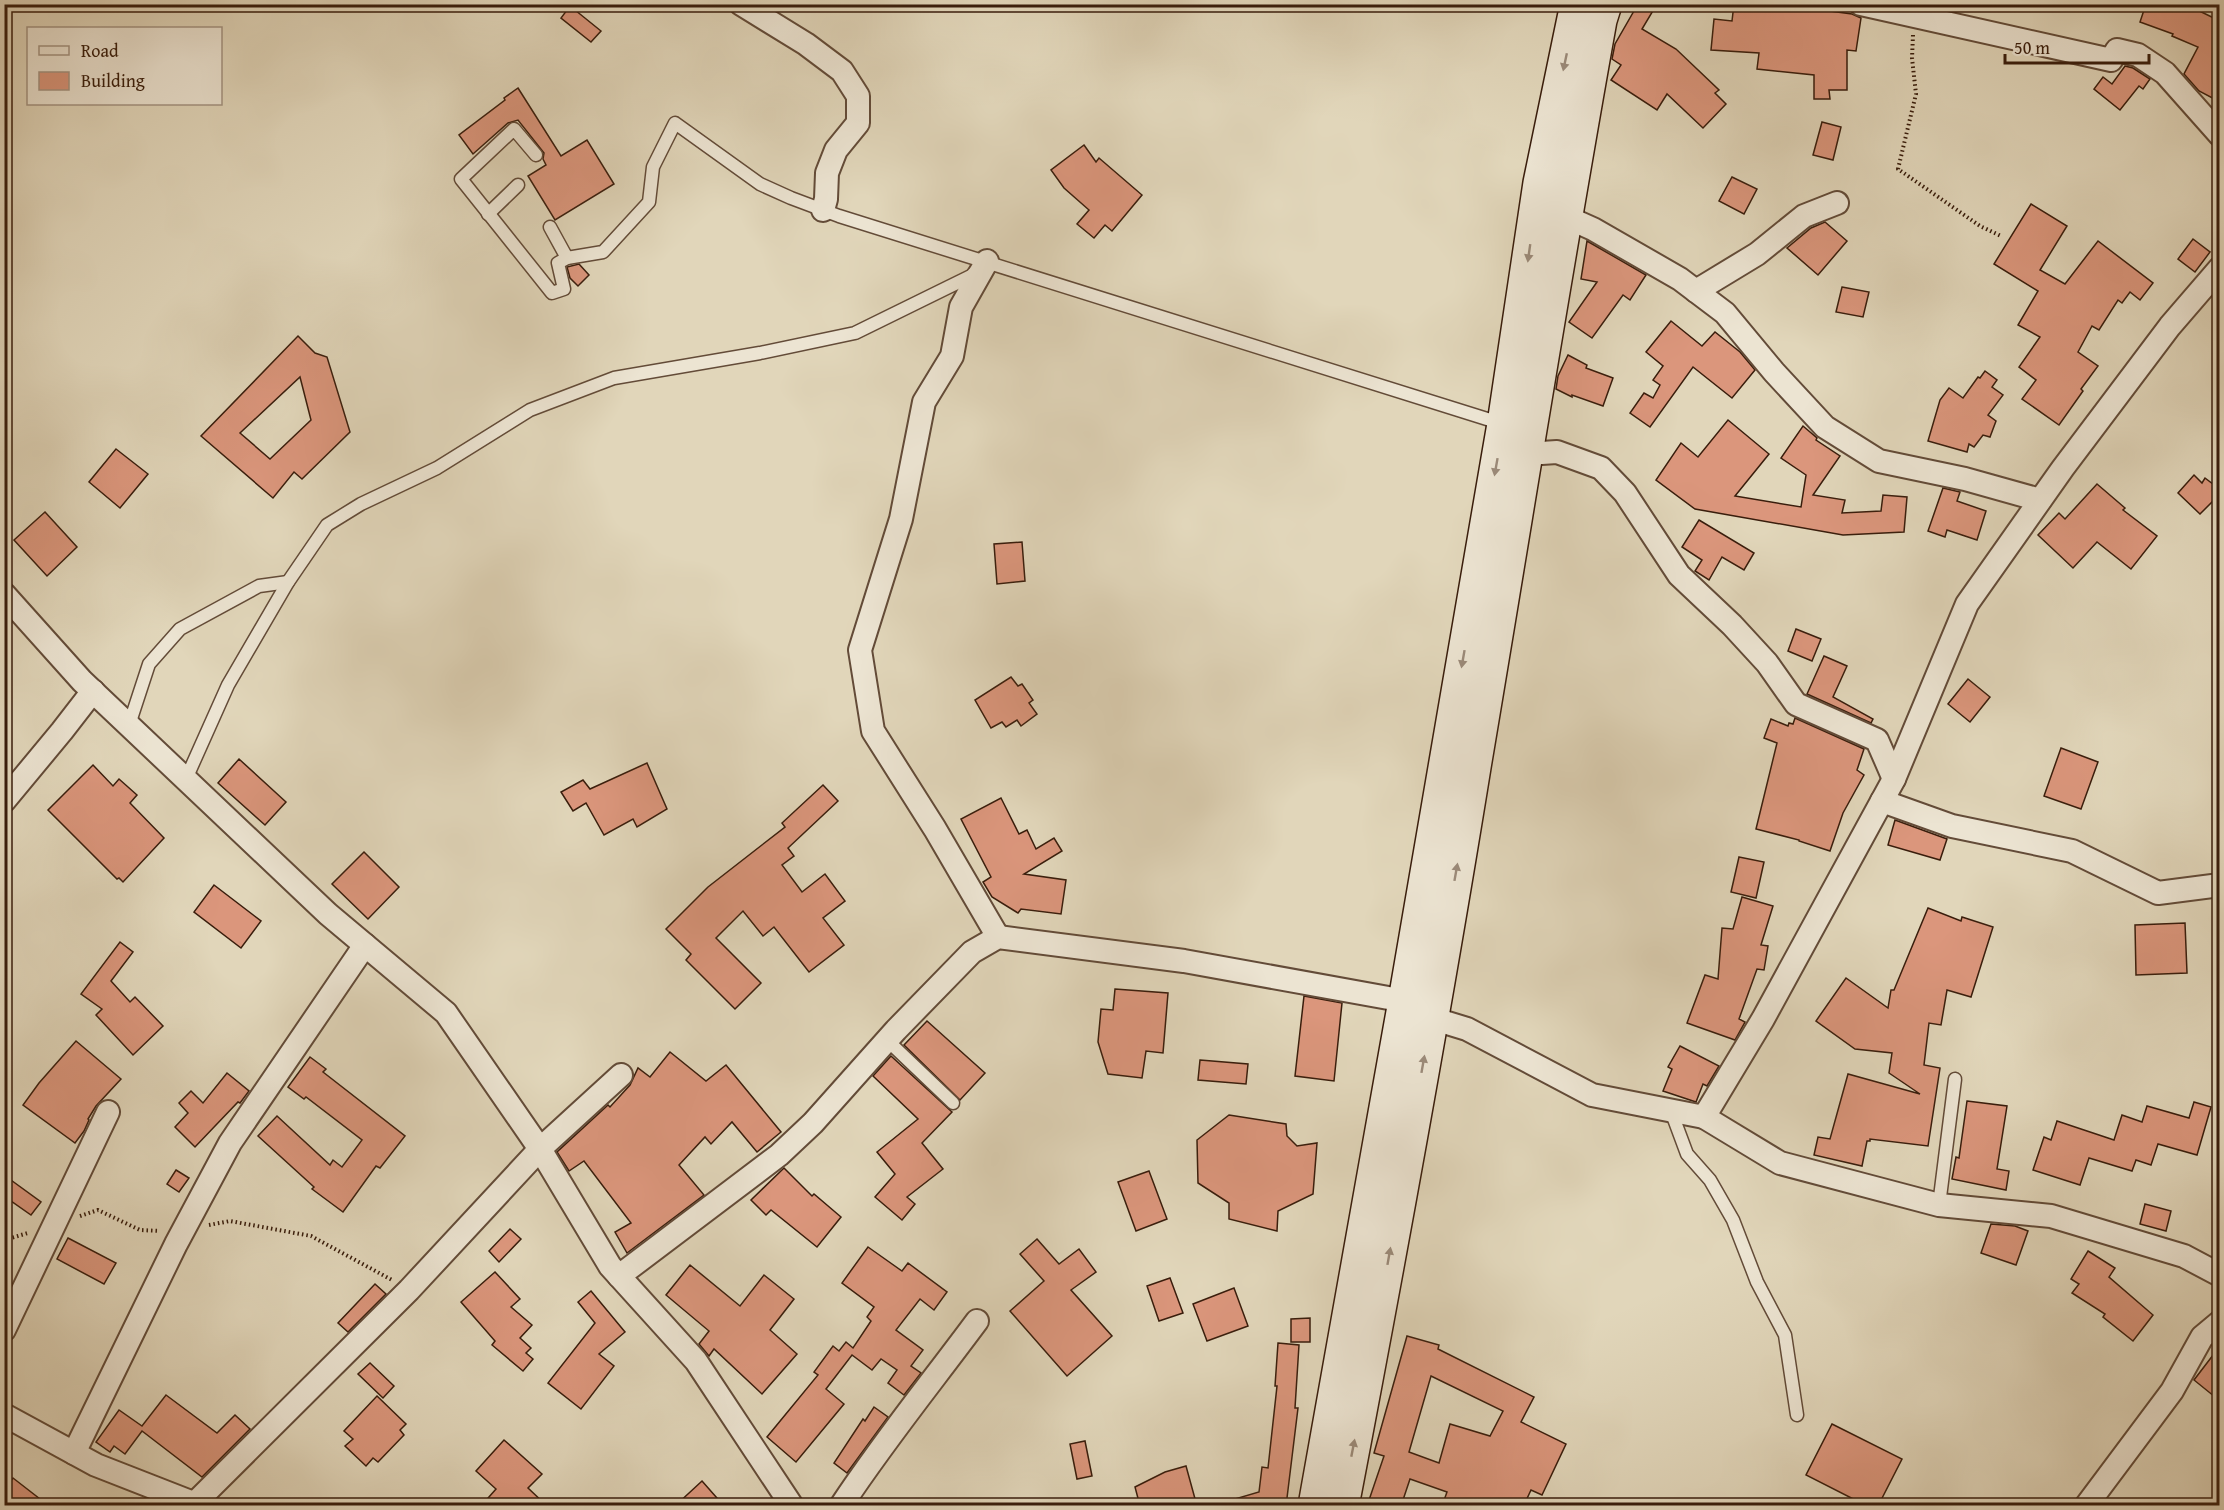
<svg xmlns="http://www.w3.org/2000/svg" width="2224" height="1510" font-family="'Gentium Book Plus',serif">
  <rect width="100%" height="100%" fill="#e1d6ba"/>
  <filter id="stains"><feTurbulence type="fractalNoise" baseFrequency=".00333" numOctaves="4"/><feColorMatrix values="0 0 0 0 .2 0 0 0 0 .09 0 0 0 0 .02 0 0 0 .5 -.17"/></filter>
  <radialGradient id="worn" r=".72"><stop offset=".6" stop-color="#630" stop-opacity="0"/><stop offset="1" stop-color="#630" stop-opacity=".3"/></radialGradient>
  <g fill="#db967c" stroke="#391d0c" stroke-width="1.5" fill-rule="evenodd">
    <polygon points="1638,4 1657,4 1642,29 1676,49 1719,90 1715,93 1726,104 1703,128 1667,94 1657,110 1611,80 1621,65 1612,59 1615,44"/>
    <polygon points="1734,4 1805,4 1815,7 1815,9 1852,14 1861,18 1856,51 1847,50 1847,90 1829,90 1830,99 1814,99 1814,75 1757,69 1759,53 1711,50 1714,19 1732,21"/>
    <polygon points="2146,4 2185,4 2220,21 2220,102 2199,91 2184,74 2198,47 2172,36 2173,34 2140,22"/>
    <polygon points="570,6 601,31 591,42 561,18"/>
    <polygon points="2125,66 2133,68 2150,79 2143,89 2139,86 2120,110 2094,89 2103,77 2112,84"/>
    <polygon points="518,88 561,156 587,140 614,184 555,220 528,176 546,165 543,159 544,153 518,120 508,123 473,154 459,135 505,100 504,98"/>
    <polygon points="1822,122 1841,127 1833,160 1813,155"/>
    <polygon points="1084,145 1096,162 1099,158 1142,195 1112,231 1105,225 1094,238 1077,224 1089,210 1064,188 1051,170"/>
    <polygon points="1732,177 1757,189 1744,214 1719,201"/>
    <polygon points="2031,204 2067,226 2040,270 2065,284 2098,241 2153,283 2140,300 2130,292 2122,303 2118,300 2099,330 2092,326 2078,352 2098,366 2081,389 2083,391 2059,425 2022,399 2036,380 2019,367 2040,337 2018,325 2038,291 1994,264"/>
    <polygon points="1825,222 1847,241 1818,275 1787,248 1811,228"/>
    <polygon points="2193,239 2210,252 2195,272 2178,259"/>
    <polygon points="1587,241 1646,275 1630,300 1623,295 1592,338 1569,322 1597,282 1581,279"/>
    <polygon points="579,264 589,275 578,286 570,278 567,267"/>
    <polygon points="1842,287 1869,292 1863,317 1836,312"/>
    <polygon points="1671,321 1702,346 1715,332 1740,352 1755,370 1732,398 1693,367 1650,427 1630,413 1644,393 1653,398 1660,385 1653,380 1663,366 1646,352"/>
    <path d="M298,336L315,353L327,357L350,432L302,479L294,472L273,498L201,436ZM300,377L311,420L270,459L240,433Z"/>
    <polygon points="1568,355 1587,365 1586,368 1613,378 1603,406 1572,395 1572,397 1556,389 1558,376"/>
    <polygon points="1985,371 1997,380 1992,387 2003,395 1988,415 1996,421 1990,437 1983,435 1974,447 1969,444 1967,452 1928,441 1940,400 1949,388 1963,398 1978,377 1980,378"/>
    <polygon points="1728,420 1769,454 1735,496 1801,507 1806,475 1781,458 1803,426 1817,438 1816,440 1840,456 1813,495 1845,500 1842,513 1881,511 1883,495 1907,497 1904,532 1843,535 1695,509 1656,480 1681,443 1698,457"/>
    <polygon points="116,449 148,474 120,508 89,482"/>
    <polygon points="2194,475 2202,483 2205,478 2218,488 2213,495 2216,498 2200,514 2178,493"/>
    <polygon points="2097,484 2125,508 2123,510 2157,536 2131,569 2097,542 2073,568 2038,535 2059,513 2065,519"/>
    <polygon points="1943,488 1960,492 1957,501 1986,511 1977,540 1947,530 1945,537 1928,531"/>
    <polygon points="45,512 77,547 47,576 14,540"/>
    <polygon points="1699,520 1754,553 1744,570 1722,557 1709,580 1695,571 1702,560 1682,547"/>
    <polygon points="1022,542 1025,581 997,584 994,544"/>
    <polygon points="1796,629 1821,639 1812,661 1788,651"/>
    <polygon points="1824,656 1847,666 1833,697 1873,719 1871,723 1807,694"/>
    <polygon points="1011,677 1018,686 1022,684 1033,700 1029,703 1037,714 1021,726 1017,720 1006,727 1002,722 991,728 975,700"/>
    <polygon points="1968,679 1990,697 1970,722 1948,704"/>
    <polygon points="1795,718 1864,749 1857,770 1864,775 1843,813 1830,851 1799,841 1799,840 1756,829 1777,743 1764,738 1771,719 1788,726 1789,723 1793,724"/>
    <polygon points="2061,748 2098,762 2081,809 2044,796"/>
    <polygon points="239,759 286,802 265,825 218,783"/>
    <polygon points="647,763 667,809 637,827 633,819 604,835 586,803 573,811 561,792 583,780 590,789"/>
    <polygon points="93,765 113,786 119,779 137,795 130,803 164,838 123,882 119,878 117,879 48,810"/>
    <polygon points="823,785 838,801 788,848 794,856 782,865 802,892 825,874 845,901 823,918 844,945 809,972 774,927 763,936 743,911 716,938 761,983 735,1009 686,960 691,954 666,929 708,887 785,827 782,823"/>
    <polygon points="1001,798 1019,834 1027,830 1036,849 1054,838 1062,851 1024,874 1066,880 1061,914 1021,909 1018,913 992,897 983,882 991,877 961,819"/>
    <polygon points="1895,820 1947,839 1940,860 1888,845"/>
    <polygon points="364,852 399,887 368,919 332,884"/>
    <polygon points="1739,857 1764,862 1756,898 1731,892"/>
    <polygon points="214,885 261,921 241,948 194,912"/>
    <polygon points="1742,897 1773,906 1761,945 1768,946 1764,970 1757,969 1739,1019 1745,1022 1735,1040 1687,1023 1705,975 1718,979 1722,928 1733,929"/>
    <polygon points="1928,908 1961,921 1962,917 1993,927 1971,997 1947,990 1941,1025 1929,1023 1924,1065 1940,1068 1928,1146 1870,1139 1870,1141 1867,1141 1862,1166 1814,1155 1818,1137 1830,1139 1848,1074 1920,1094 1889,1073 1892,1053 1855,1049 1816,1021 1846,978 1888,1008 1891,990 1894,990"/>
    <polygon points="2185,923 2187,973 2136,975 2135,925"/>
    <polygon points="120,942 133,952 111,981 130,1002 135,997 163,1026 133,1055 96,1015 102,1009 81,994"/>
    <polygon points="1115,989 1168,993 1163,1053 1146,1051 1142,1078 1108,1074 1098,1042 1101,1009 1113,1010"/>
    <polygon points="1304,996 1342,1003 1334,1081 1295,1076"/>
    <polygon points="927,1021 985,1073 960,1100 904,1045"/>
    <polygon points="76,1041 121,1079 96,1106 88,1119 89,1120 84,1131 75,1143 23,1105 39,1083"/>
    <polygon points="1680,1046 1719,1066 1707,1086 1703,1084 1696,1102 1663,1091 1672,1069 1668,1067"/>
    <polygon points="670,1052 706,1081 726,1065 781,1132 757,1152 732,1122 711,1144 705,1137 679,1165 704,1195 627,1253 615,1232 631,1223 584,1161 569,1171 557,1152 608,1105 610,1107 630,1085 638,1068 650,1077"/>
    <polygon points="891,1056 952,1112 922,1143 943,1169 907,1197 915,1204 902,1220 875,1197 895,1174 877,1152 918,1119 873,1076"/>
    <polygon points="310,1057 326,1069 323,1072 405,1136 380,1168 376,1166 343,1212 312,1189 314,1187 258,1136 277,1116 330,1165 333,1160 342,1167 362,1140 306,1097 304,1099 288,1087"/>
    <polygon points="1200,1060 1248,1064 1246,1084 1198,1080"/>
    <polygon points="227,1073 249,1091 240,1103 238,1102 195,1147 175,1127 188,1113 179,1103 191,1091 203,1103"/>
    <polygon points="1967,1101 2007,1106 1997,1169 2009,1171 2006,1190 1952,1179 1956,1157 1959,1158"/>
    <polygon points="2194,1102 2211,1107 2197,1155 2158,1144 2151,1165 2136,1160 2132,1171 2089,1158 2080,1185 2033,1170 2044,1137 2051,1140 2057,1121 2114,1140 2122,1115 2142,1122 2147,1106 2189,1118"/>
    <polygon points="1229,1115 1286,1124 1287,1136 1297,1146 1317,1143 1313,1194 1278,1211 1277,1231 1229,1219 1229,1203 1198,1183 1197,1140"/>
    <polygon points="784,1168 812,1196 814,1194 841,1217 817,1247 771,1210 766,1215 751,1200"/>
    <polygon points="176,1170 189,1178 179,1192 167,1184"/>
    <polygon points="1149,1171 1167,1219 1136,1231 1118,1182"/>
    <polygon points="4,1175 41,1202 31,1215 4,1196"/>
    <polygon points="2145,1204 2171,1211 2166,1231 2140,1224"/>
    <polygon points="1991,1224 2015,1226 2028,1231 2016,1265 1981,1253"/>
    <polygon points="510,1229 521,1239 499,1262 489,1251"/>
    <polygon points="68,1238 116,1263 104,1284 57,1259"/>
    <polygon points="1037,1239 1059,1264 1079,1249 1096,1272 1071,1290 1112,1336 1067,1376 1010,1311 1044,1281 1020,1254"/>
    <polygon points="868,1247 902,1271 908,1263 947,1292 934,1310 920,1299 896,1330 923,1350 911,1366 921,1373 904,1395 888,1383 897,1370 881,1359 872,1370 852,1355 826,1389 844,1404 796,1462 767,1437 818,1375 814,1372 833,1346 839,1351 846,1342 853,1348 871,1321 867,1317 874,1307 842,1283"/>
    <polygon points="2088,1251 2115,1268 2109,1277 2153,1315 2133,1341 2103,1317 2105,1314 2072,1293 2079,1284 2071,1279"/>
    <polygon points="690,1265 740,1306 764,1275 794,1299 770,1330 797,1354 762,1394 714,1349 709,1356 699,1344 709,1331 666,1295"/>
    <polygon points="495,1272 520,1299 511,1307 532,1325 520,1338 531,1348 526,1353 533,1359 523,1371 492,1345 495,1341 461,1302"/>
    <polygon points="1170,1278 1183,1313 1159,1321 1147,1286"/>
    <polygon points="375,1284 386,1294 348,1332 338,1323"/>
    <polygon points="1234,1288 1248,1326 1207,1341 1193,1304"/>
    <polygon points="591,1291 625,1332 599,1354 614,1366 581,1409 548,1383 595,1323 578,1302"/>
    <polygon points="1310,1318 1310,1342 1291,1342 1291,1319"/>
    <path d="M1407,1336L1439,1345L1438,1349L1534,1397L1521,1422L1566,1444L1542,1495L1531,1490L1524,1505L1442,1506L1447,1492L1410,1479L1401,1506H1367L1384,1456L1374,1453ZM1431,1376L1503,1411L1490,1436L1450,1424L1439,1463L1409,1452Z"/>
    <polygon points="1278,1343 1299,1345 1295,1408 1298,1408 1286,1506 1228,1506 1228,1501 1259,1492 1262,1467 1268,1468 1277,1386 1275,1386"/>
    <polygon points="2220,1346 2220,1401 2194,1380"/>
    <polygon points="370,1363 394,1386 383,1398 358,1374"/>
    <polygon points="166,1395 217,1433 235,1415 250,1429 202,1477 142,1431 125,1454 114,1446 110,1452 96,1442 119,1410 142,1426"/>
    <polygon points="377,1396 406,1424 400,1430 404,1435 378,1462 373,1458 366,1466 345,1446 353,1439 344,1431"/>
    <polygon points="874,1407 888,1417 847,1473 834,1463 863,1419 865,1421"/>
    <polygon points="1832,1424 1902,1459 1878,1506 1867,1506 1806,1475"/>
    <polygon points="504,1440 542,1474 528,1488 547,1506 481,1506 496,1489 476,1471"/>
    <polygon points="1085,1441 1092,1476 1077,1479 1070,1444"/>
    <polygon points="1186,1466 1197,1506 1140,1506 1135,1487 1165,1472"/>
    <polygon points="13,1478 49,1506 4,1506 4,1490"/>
    <polygon points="702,1481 724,1506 675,1506"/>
  </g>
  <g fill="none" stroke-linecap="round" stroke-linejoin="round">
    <defs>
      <g id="lane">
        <polyline points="536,155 514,129 461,179 552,293 564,289 558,263 567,258 603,252 649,202 653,167 675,123 760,184 791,198 839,216 1503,424"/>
        <polyline points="488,214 518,185"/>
        <polyline points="550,227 567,258"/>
        <polyline points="129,725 149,664 180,629 259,586 288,582"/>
        <polyline points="186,779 228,685 288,582 327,525 361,504 437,468 530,410 614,378 760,353 855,333 971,276 975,272"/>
        <polyline points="887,1040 953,1103"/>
        <polyline points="1671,1111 1687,1154 1710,1180 1733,1220 1757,1282 1785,1335 1797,1415"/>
        <polyline points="1939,1205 1955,1079"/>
      </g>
      <g id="street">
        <polyline points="741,4 806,44 842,71 858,96 858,123 836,150 827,173 826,199 823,210"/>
        <polyline points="1861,4 2111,60 2117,50 2138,55 2165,73 2220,135"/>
        <polyline points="1564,216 1593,229 1680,279 1725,313 1774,372 1825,427 1879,461 1965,479 2040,500"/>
        <polyline points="987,261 961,307 952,356 924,402 901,519 860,650 873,731 935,829 998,937"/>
        <polyline points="1696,291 1757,254 1804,216 1837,203"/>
        <polyline points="1526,454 1557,452 1601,468 1625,493 1679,575 1732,625 1767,663 1796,704 1877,740 1894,779"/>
        <polyline points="4,594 82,681 328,914 446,1013 540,1149 610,1266 696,1361 792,1506"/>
        <polyline points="4,801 62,731 93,691"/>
        <polyline points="1882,801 1952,826 2072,851 2158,893 2220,885"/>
        <polyline points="1704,1117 1780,1163 1939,1205 2051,1216 2184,1256 2220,1275"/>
        <polyline points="619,1276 779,1155 813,1123 896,1030 972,952 998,937 1184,961 1405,1001 1431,1018 1467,1029 1592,1095 1704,1117 1763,1019 1894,779 1967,604 2063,468 2170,326 2220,268"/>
        <polyline points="4,1330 108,1112"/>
        <polyline points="4,1415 96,1465 201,1506"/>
        <polyline points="74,1453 176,1244 230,1143 365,945"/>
        <polyline points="195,1503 409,1290 540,1149 621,1075"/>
        <path d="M841,1506C883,1442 931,1383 977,1321"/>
        <polyline points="2086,1506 2172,1391 2202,1337 2220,1322"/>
      </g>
      <g id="secondary">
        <polyline points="1315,1506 1405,1001 1504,424 1540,183 1577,4"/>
        <path d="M1342,1506C1389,1260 1434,1014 1474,767C1516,518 1555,269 1600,20L1605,4"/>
      </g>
    </defs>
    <use href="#lane" stroke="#634b38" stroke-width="15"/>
    <use href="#street" stroke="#634b38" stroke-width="26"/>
    <use href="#secondary" stroke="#391d0c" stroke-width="36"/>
    <g stroke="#391d0c" stroke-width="4" stroke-dasharray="1.5 3" stroke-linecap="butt">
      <polyline points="1913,35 1912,58 1916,94 1898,169 1980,226 2001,236"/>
      <polyline points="80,1216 98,1210 140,1230 160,1231"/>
      <polyline points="209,1225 230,1221 311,1236 392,1280"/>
      <polyline points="4,1240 28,1233"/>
    </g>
    <use href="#lane" stroke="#ece4d2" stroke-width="12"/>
    <use href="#street" stroke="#ece4d2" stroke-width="22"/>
    <use href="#secondary" stroke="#ece4d2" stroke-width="33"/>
  </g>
  <defs><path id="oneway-solid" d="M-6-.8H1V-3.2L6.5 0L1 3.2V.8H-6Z" transform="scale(1.5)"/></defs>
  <g fill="#9b8a79">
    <use href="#oneway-solid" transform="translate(1565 62) rotate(102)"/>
    <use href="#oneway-solid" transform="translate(1529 253) rotate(98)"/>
    <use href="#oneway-solid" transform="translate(1496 467) rotate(100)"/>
    <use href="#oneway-solid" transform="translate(1463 659) rotate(100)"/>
    <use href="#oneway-solid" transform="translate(1456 872) rotate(-80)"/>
    <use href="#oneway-solid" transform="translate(1423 1064) rotate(-80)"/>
    <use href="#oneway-solid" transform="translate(1389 1256) rotate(-80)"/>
    <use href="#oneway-solid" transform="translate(1353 1448) rotate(-79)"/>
  </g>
  <rect width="2224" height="1510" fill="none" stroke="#e1d6ba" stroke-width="24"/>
  <rect x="6" y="6" width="2212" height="1498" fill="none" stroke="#391d0c" stroke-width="3"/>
  <rect x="12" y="12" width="2200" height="1486" fill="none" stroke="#391d0c" stroke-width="1.5"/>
  <rect x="27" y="27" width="195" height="78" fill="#ece4d2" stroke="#a49483" stroke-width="1.5"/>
  <rect x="39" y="46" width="30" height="9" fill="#ece4d2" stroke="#a49483" stroke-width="1.5"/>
  <text x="81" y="57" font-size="18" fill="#391d0c">Road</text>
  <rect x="39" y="72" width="30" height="18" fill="#db967c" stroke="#a49483" stroke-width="1.5"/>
  <text x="81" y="87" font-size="18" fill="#391d0c">Building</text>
  <path d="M2005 54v9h144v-9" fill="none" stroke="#391d0c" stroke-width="3"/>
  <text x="2014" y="54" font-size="18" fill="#391d0c" stroke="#ece4d2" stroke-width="4.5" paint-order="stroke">50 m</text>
  <rect width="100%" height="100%" filter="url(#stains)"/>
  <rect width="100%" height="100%" fill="url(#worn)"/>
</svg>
